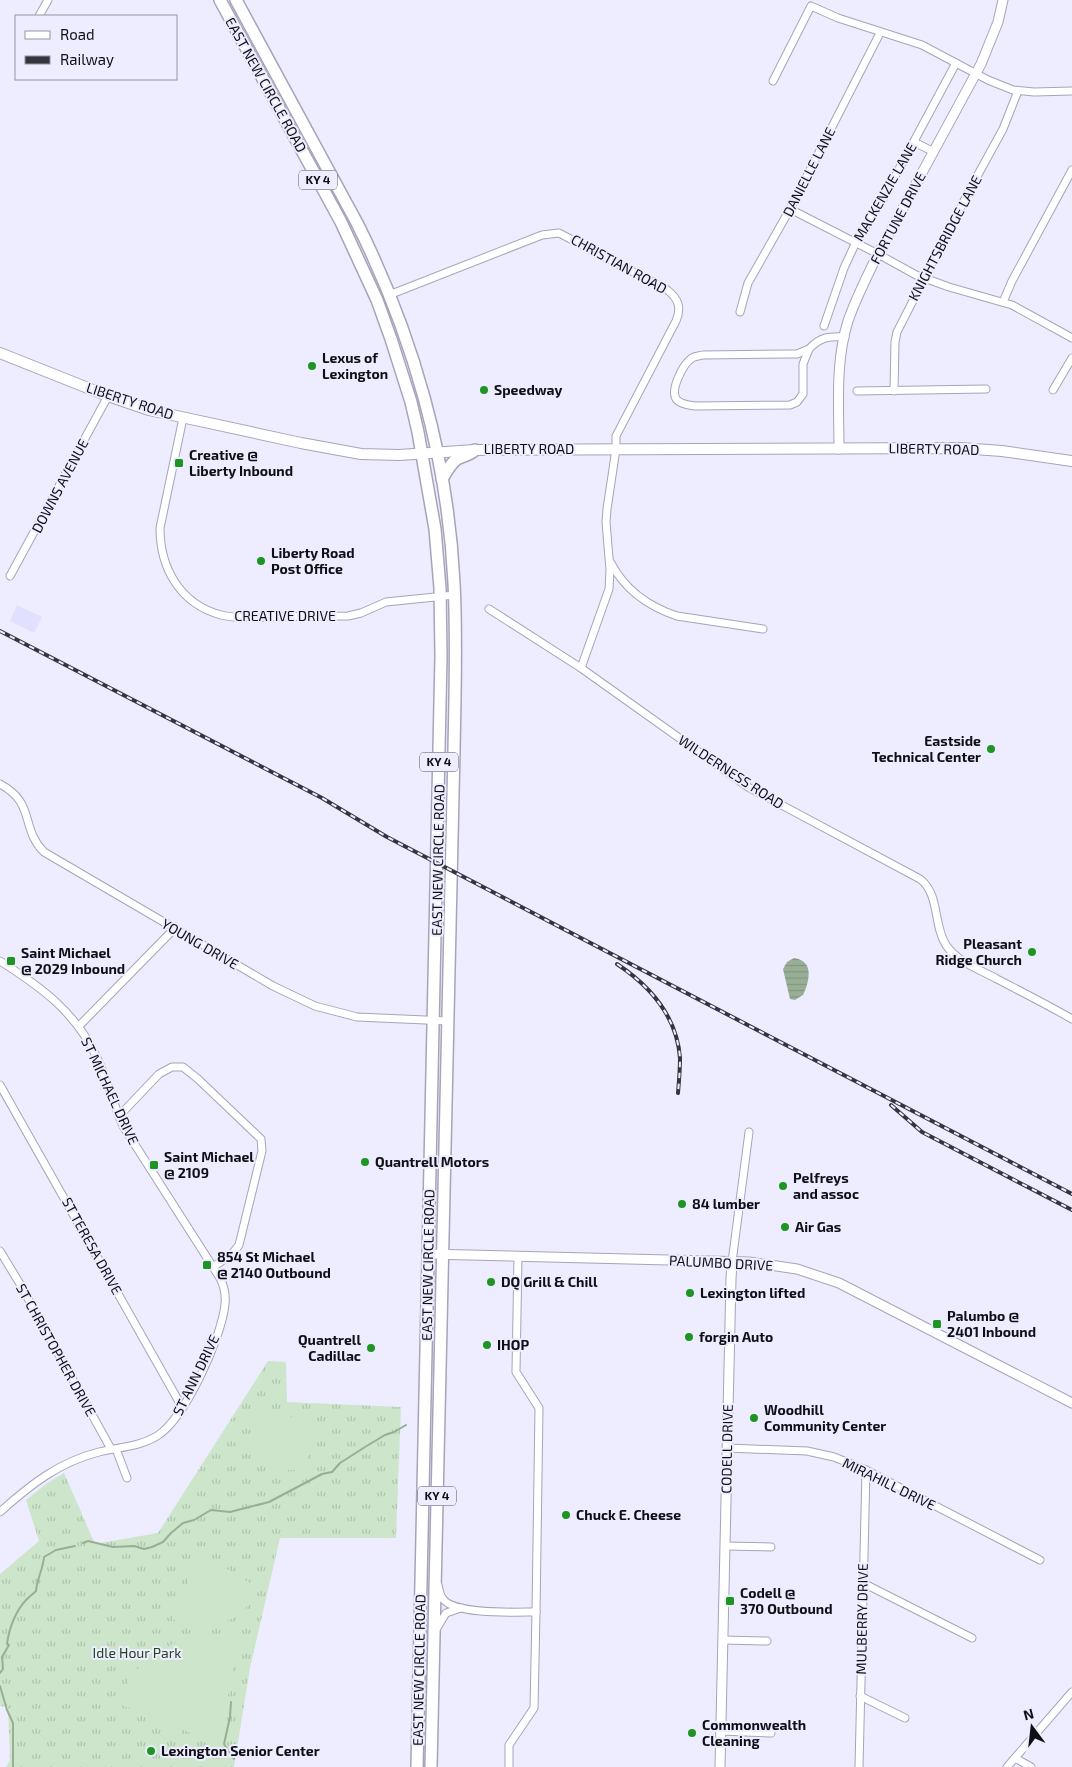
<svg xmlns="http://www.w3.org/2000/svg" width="1072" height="1767" font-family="'Exo 2',sans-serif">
  <defs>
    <pattern id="grass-tufts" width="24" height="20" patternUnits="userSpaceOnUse" patternTransform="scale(1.25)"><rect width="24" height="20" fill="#cde5cb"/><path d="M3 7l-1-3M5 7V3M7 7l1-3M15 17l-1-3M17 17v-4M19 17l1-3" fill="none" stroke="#afc3ae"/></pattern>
    <pattern id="water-rules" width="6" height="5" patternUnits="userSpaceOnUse" patternTransform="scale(1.25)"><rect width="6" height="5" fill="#98af96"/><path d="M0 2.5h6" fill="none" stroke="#829581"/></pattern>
  </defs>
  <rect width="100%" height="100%" fill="#ededff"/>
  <polygon fill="#e1e0fe" points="17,605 42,617 34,633 10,621"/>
  <polygon fill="url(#grass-tufts)" points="268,1361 286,1362 287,1402 401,1407 396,1538 280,1538 250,1668 234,1767 6,1767 10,1760 8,1707 0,1706 0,1574 39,1541 26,1500 46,1484 64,1473 95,1544 158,1533"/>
  <g fill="#cde5cb">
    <path d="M256,1416L294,1417L309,1420L313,1426L306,1469C288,1472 275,1469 260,1461L253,1435Z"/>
    <path d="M205,1558L229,1570L257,1587C253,1595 249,1605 243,1611C224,1629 195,1630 173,1619L196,1561Z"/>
    <path d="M215,1635L239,1639L220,1734L209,1740L119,1704C131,1660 171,1637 215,1635Z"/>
  </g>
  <path fill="url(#water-rules)" d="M794,958C815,961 809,982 803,995L795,1000L790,999L783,969L787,962Z"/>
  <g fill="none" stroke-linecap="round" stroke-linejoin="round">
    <g stroke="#98af96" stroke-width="2">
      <polyline points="83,1543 88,1541 113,1547 134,1546 144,1549 152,1547 163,1542 171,1533 183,1523 194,1520 211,1510 230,1512 269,1502 322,1474 332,1472 340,1463 365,1447 385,1435 394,1432 406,1425"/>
      <path d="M0,1673L3,1669L2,1657L9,1645L7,1644C9,1628 16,1610 27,1599C30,1596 33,1594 36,1591C37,1579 43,1569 44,1557L56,1550L75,1546"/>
      <polyline points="0,1686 7,1710 13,1723 13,1767"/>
      <polyline points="231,1702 230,1717 224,1744 234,1759"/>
    </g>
    <defs>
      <g id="minor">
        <polyline points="39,16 48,0"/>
        <polyline points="773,81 811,6 838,18 922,45 988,80 1013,90 1034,92 1072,91"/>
        <polyline points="914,142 934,152"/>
        <polyline points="790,209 878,254 916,275 949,287 1012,305 1072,338"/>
        <path d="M389,295L542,235L559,233L666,289C678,298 682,307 676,321L616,436V449L607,509L606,522L610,570L609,589L581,668"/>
        <polyline points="1003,302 1012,281 1072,170"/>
        <polyline points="740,312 748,283 790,209 880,33"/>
        <polyline points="824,326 844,268 856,242 884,197 956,63"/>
        <path d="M809,349L803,364V394L797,402L790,405L695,406C689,405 682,405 677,400C669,391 683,364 692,358C695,356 699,356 703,355L788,354H797Z"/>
        <path d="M809,349C820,337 829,336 845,337"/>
        <polyline points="1053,390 1072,358"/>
        <polyline points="857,391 986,389"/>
        <polyline points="894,391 895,342 897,332 969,191 1003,129 1018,91"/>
        <path d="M183,418L160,528C160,568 180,604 221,615C237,619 254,617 271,617C296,616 322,616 348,616L361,613L386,602L455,595"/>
        <path d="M611,563C625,590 650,607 677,616L763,629"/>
        <polyline points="10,576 108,396"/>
        <path d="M489,609L581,668L748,787L920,879C940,894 933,925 946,945C957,962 981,970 997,979C1022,992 1048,1005 1072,1019"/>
        <path d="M0,784C36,803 20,828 44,852L273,986L315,1006L357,1017L448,1021"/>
        <path d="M0,961C41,987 76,1012 97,1058C108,1080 113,1104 123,1126L220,1278C224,1286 226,1295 225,1304C222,1337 185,1419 157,1436C139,1447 119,1447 99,1452C59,1462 30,1485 0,1512"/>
        <polyline points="79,1026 174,929"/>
        <polyline points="0,1085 182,1407"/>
        <polyline points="119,1116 159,1074 172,1067 183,1067 198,1079 261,1139 262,1151 239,1245 232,1254 213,1267"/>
        <polyline points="0,1251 20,1284 111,1449"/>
        <polyline points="732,1262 749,1132"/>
        <polyline points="727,1448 807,1451 834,1457 866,1470 1040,1560"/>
        <polyline points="116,1449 127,1478"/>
        <polyline points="725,1546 771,1547"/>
        <polyline points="863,1583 972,1638"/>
        <path d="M438,1585C439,1589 440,1596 443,1599C455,1615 517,1612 536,1612"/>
        <polyline points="437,1628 446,1613 461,1608"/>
        <polyline points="723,1640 767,1641"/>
        <polyline points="860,1696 905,1718"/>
        <polyline points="720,1731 771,1733"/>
        <polyline points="1015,1758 1031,1767"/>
        <polyline points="509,1767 509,1745 534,1708 536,1612 539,1408 516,1372 518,1256"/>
        <polyline points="859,1767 866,1470"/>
        <polyline points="1007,1767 1072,1692"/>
      </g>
      <g id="tertiary">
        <path d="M839,449C839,407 835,362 848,321C856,298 867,276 878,254L981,64L998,22L1003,0"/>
        <polyline points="428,1254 749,1262 797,1269 839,1283 1072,1403"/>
        <polyline points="720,1767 731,1279 732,1262"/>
      </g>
      <polyline id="secondary" points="0,353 108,396 149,410 301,443 361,454 399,455 475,450 960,448 1002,451 1072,461"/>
      <g id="trunk">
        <polyline points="220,0 341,222 377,300 391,339 411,402 418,432 435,529 440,588 441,656 417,1767"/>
        <path d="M236,0L357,223C413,335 448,458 454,583C457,639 455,694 454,750L431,1767"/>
        <path d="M442,479C446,472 450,464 457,459C463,456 469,455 475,450"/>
      </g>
    </defs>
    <use href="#minor" stroke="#a5a4ba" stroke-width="9"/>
    <use href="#tertiary" stroke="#a5a4ba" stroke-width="11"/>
    <use href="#secondary" stroke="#a5a4ba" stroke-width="12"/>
    <use href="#trunk" stroke="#a5a4ba" stroke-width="14"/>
    <use href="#minor" stroke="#fff" stroke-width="7"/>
    <use href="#tertiary" stroke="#fff" stroke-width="9"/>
    <use href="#secondary" stroke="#fff" stroke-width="10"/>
    <use href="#trunk" stroke="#fff" stroke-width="11"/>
    <defs>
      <g id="rail">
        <polyline points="0,631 322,798 387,837 1072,1194"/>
        <path d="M617,964C650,986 677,1017 680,1058C680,1070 679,1081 678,1093"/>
        <polyline points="891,1105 922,1132 1072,1210"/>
      </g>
    </defs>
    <use href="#rail" stroke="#36353f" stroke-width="4"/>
    <use href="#rail" stroke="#ededff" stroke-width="2" stroke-dasharray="5.5" stroke-linecap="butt"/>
  </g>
  <g fill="#1e9422" stroke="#ededff" stroke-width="2">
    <circle cx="312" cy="366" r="5"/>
    <circle cx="484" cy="390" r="5"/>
    <rect x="174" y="458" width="10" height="10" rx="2.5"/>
    <circle cx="261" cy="561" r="5"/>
    <circle cx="991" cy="749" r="5"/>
    <circle cx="1032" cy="952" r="5"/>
    <rect x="6" y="956" width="10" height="10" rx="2.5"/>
    <circle cx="365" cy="1162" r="5"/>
    <rect x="149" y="1160" width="10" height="10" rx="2.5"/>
    <circle cx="783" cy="1186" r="5"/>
    <circle cx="682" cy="1204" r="5"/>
    <circle cx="785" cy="1227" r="5"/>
    <rect x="202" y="1260" width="10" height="10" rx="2.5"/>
    <circle cx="491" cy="1282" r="5"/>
    <circle cx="690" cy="1293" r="5"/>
    <rect x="932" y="1319" width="10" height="10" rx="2.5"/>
    <circle cx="689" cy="1337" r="5"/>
    <circle cx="487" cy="1345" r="5"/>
    <circle cx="371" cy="1348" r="5"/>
    <circle cx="754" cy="1418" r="5"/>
    <circle cx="566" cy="1515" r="5"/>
    <rect x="725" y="1596" width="10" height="10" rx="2.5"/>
    <circle cx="692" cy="1733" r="5"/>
    <circle cx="151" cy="1751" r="5"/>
  </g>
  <g text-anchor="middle" stroke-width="4" stroke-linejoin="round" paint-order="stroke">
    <g fill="#ededff" stroke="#52525d" stroke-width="1">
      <rect x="299" y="170.5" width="38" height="19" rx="4"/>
      <rect x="420" y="752.5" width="38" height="19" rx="4"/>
      <rect x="418" y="1486.5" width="38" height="19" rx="4"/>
    </g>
    <g font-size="12" font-weight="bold" fill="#100f17">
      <text x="318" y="184">KY 4</text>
      <text x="439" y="766">KY 4</text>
      <text x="437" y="1500">KY 4</text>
    </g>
    <g font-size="14" fill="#100f17" stroke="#ededff">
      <text transform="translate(266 85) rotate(61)" y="5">EAST NEW CIRCLE ROAD</text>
      <text transform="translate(809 172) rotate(-63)" y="5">DANIELLE LANE</text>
      <text transform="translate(885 192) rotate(-60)" y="5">MACKENZIE LANE</text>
      <text transform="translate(898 218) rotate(-62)" y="5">FORTUNE DRIVE</text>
      <text transform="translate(945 238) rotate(-62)" y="5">KNIGHTSBRIDGE LANE</text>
      <text transform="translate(619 264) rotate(29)" y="5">CHRISTIAN ROAD</text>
      <text transform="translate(130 401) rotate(18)" y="5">LIBERTY ROAD</text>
      <text x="529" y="454">LIBERTY ROAD</text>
      <text transform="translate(934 449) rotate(1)" y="5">LIBERTY ROAD</text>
      <text transform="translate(60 486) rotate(-62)" y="5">DOWNS AVENUE</text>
      <text x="285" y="621">CREATIVE DRIVE</text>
      <text transform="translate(731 772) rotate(33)" y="5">WILDERNESS ROAD</text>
      <text transform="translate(438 860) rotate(-89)" y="5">EAST NEW CIRCLE ROAD</text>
      <text transform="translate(200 944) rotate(30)" y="5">YOUNG DRIVE</text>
      <text transform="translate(110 1091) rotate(65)" y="5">ST MICHAEL DRIVE</text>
      <text transform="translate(92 1246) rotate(61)" y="5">ST TERESA DRIVE</text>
      <text transform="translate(721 1263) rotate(3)" y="5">PALUMBO DRIVE</text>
      <text transform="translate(428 1265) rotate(-89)" y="5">EAST NEW CIRCLE ROAD</text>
      <text transform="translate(56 1350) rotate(61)" y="5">ST CHRISTOPHER DRIVE</text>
      <text transform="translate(196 1375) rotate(-64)" y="5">ST ANN DRIVE</text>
      <text transform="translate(727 1449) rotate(-89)" y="5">CODELL DRIVE</text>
      <text transform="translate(889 1484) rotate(26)" y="5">MIRAHILL DRIVE</text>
      <text transform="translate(862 1619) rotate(-89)" y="5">MULBERRY DRIVE</text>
      <text transform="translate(419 1670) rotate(-89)" y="5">EAST NEW CIRCLE ROAD</text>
    </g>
    <g font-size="14" font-weight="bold" fill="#100f17" stroke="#ededff" text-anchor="start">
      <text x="322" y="363">Lexus of<tspan x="322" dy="16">Lexington</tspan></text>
      <text x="494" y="395">Speedway</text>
      <text x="189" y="460">Creative @<tspan x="189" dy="16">Liberty Inbound</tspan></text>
      <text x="271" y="558">Liberty Road<tspan x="271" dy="16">Post Office</tspan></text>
      <text x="981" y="746" text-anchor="end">Eastside<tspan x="981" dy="16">Technical Center</tspan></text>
      <text x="1022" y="949" text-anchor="end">Pleasant<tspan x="1022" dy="16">Ridge Church</tspan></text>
      <text x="21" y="958">Saint Michael<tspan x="21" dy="16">@ 2029 Inbound</tspan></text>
      <text x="164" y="1162">Saint Michael<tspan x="164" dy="16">@ 2109</tspan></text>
      <text x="375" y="1167">Quantrell Motors</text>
      <text x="793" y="1183">Pelfreys<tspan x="793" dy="16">and assoc</tspan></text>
      <text x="692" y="1209">84 lumber</text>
      <text x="795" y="1232">Air Gas</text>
      <text x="217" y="1262">854 St Michael<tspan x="217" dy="16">@ 2140 Outbound</tspan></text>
      <text x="501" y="1287">DQ Grill &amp; Chill</text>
      <text x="700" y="1298">Lexington lifted</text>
      <text x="947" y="1321">Palumbo @<tspan x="947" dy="16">2401 Inbound</tspan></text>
      <text x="699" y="1342">forgin Auto</text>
      <text x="361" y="1345" text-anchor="end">Quantrell<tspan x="361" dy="16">Cadillac</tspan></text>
      <text x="497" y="1350">IHOP</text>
      <text x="764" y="1415">Woodhill<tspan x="764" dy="16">Community Center</tspan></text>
      <text x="576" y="1520">Chuck E. Cheese</text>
      <text x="740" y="1598">Codell @<tspan x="740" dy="16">370 Outbound</tspan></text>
      <text x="702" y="1730">Commonwealth<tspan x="702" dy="16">Cleaning</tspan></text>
      <text x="161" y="1756">Lexington Senior Center</text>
    </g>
    <g font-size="14" fill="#1f441e" stroke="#ededff">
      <text x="137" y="1658">Idle Hour Park</text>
    </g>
  </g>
  <rect x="15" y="15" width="162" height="65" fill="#ededff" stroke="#9594a2"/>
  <rect x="25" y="31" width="25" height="8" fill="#ffffff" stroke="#9594a2"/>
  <text x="60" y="40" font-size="15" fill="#100f17">Road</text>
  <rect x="25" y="56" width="25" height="8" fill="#36353f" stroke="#9594a2"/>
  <text x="60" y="65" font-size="15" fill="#100f17">Railway</text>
  <g transform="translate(1032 1727) rotate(345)" stroke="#ededff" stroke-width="4" paint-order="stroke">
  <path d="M0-4L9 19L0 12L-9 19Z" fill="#100f17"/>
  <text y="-8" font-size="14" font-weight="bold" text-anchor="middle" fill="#100f17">N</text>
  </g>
</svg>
